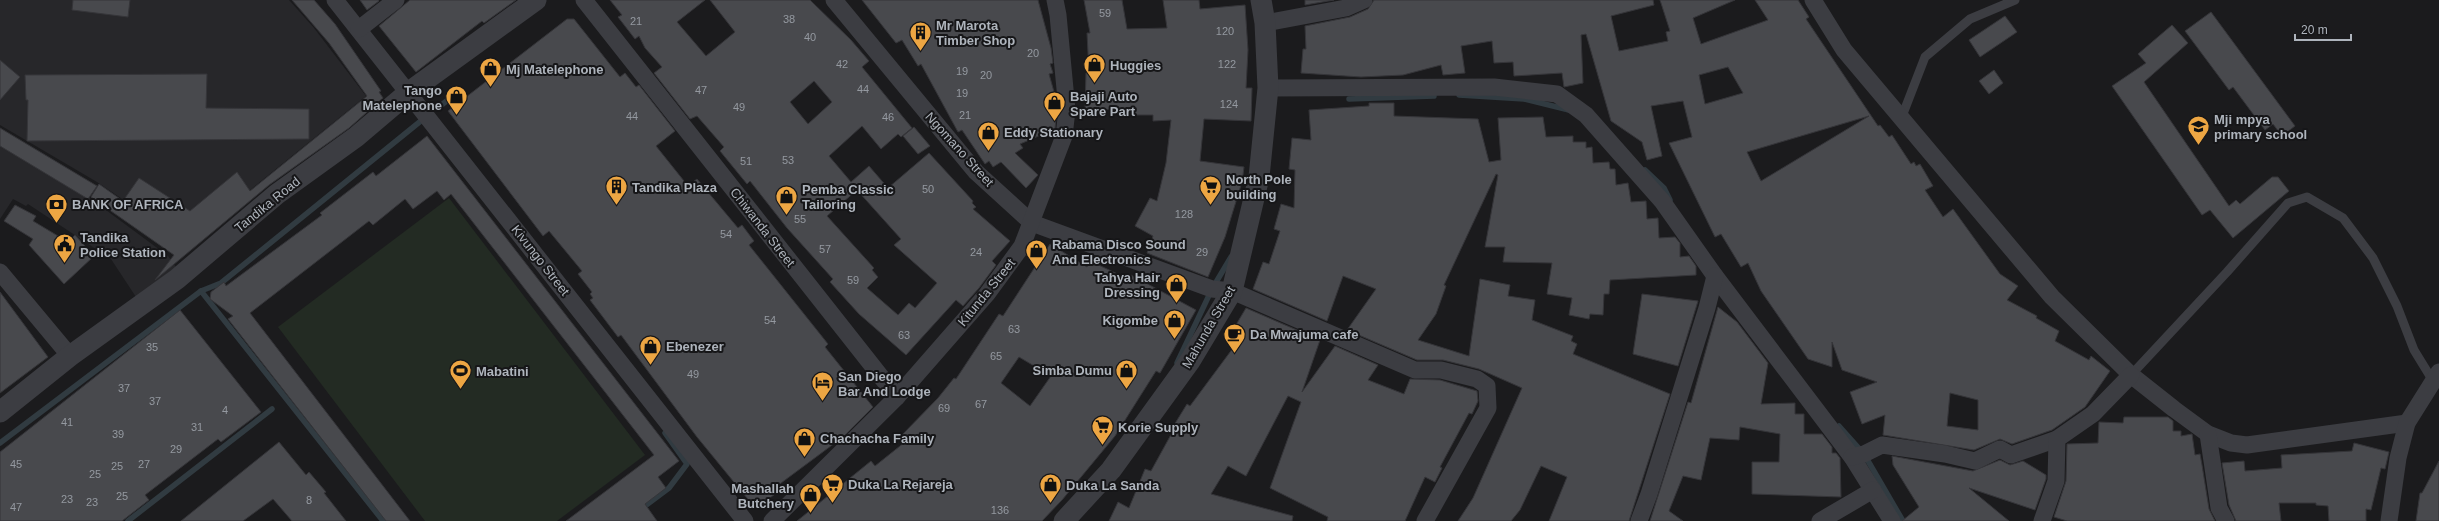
<svg xmlns="http://www.w3.org/2000/svg" width="2439" height="521" font-family="Helvetica,sans-serif">
  <rect width="100%" height="100%" fill="#1b1b1d"/>
  <g fill="#27272a">
    <polygon points="0,0 289,0 314,28 366,96 186,242 97,182 0,125"/>
    <polygon points="0,146 91,199 168,256 176,267 136,297 111,259 28,204 26,206 13,199 0,219"/>
  </g>
  <polygon fill="#232b23" points="449,198 645,455 557,521 425,521 278,327"/>
  <g fill="none" stroke-linecap="round" stroke-linejoin="round">
    <g stroke="#313b41" stroke-width="5.5">
      <polyline points="1459,95 1524,99 1569,110"/>
      <polyline points="1349,99 1434,96"/>
      <polyline points="439,107 454,95"/>
      <polyline points="1645,170 1664,188 1670,200"/>
      <polyline points="201,291 383,521"/>
      <polyline points="1177,363 1212,289 1231,257"/>
      <polyline points="1839,426 1864,454 1903,521"/>
      <polyline points="0,443 201,291 221,283 422,120"/>
      <polyline points="641,509 669,488 687,464 665,433"/>
      <polyline points="128,521 272,409"/>
    </g>
  </g>
  <g fill="#48494d" stroke="#353539" fill-rule="evenodd">
    <polygon points="73,0 130,0 128,17 72,10"/>
    <polygon points="292,0 314,0 335,24 381,91 379,92 383,98 349,128 269,185 155,280 174,255 91,197 99,184 123,201 139,178 190,211 237,172 250,191 367,96 329,43"/>
    <polygon points="360,0 378,0 379,1 367,10"/>
    <polygon points="410,0 516,0 484,23 482,21 416,72 379,26"/>
    <path d="M610,0H705L677,22L706,56L735,32L710,0H810L851,40L869,61L862,67L912,128L901,137L898,134L881,149L862,126L829,156L851,182L869,166L888,188L929,153L973,201L972,203L976,207L973,209L1010,241L992,261L996,265L979,288L963,306L956,300L906,355L859,314L830,282L833,279L787,228L750,181L747,184L720,151L724,147L697,116L690,119L654,73L662,67L645,48L639,36L635,39L618,17L622,15ZM814,81L832,102L808,124L790,102ZM857,190L901,239L894,245L937,283L915,308L909,303L898,315L867,288L878,277L872,270L874,268L827,216Z"/>
    <polygon points="862,0 1038,0 1051,48 1053,63 1050,64 1053,73 1049,74 1056,99 1056,105 1053,106 1056,118 1055,129 1020,144 1023,148 1015,153 1038,175 1026,188 1001,162 993,167 989,161 985,164 962,130 958,132 921,64 918,66 902,40 896,43"/>
    <polygon points="1084,0 1122,0 1127,29 1167,28 1163,0 1199,0 1200,9 1245,5 1248,50 1246,88 1252,88 1251,121 1204,119 1200,161 1244,167 1242,182 1225,237 1208,277 1147,253 1153,236 1135,226 1150,198 1157,201 1166,163 1171,120 1153,121 1153,115 1126,115 1126,110 1085,109 1086,73 1089,73 1087,33 1090,33"/>
    <polygon points="1305,0 1334,0 1305,5"/>
    <path d="M1374,0H1653L1654,5L1611,16L1619,51L1668,41L1666,32L1670,31L1660,0H1735L1693,18L1701,44L1768,20L1755,0H1798L1809,17L1806,19L1878,126L1880,125L1889,137L1892,135L1911,164L1914,162L1916,166L1920,164L1933,186L1925,190L1943,217L1953,209L2000,274L2018,286L2007,300L2037,316L2036,318L2059,331L2055,341L2089,360L2091,356L2110,371L2085,407L2052,430L2012,444L2000,439L1974,450L1883,435L1885,415L1862,424L1850,392L1877,382L1842,370L1832,342V367L1808,359L1761,291L1748,263L1741,267L1721,234L1715,237L1669,143L1692,137L1683,101L1651,106L1662,156L1647,160L1642,142L1611,121L1586,34L1581,35L1583,83L1564,87L1562,73L1514,76L1513,62L1494,63L1492,41L1461,46L1465,73L1443,75L1441,65L1403,75L1361,77L1301,73L1303,49H1306L1305,26L1350,17L1368,9ZM1728,67L1743,93L1705,104L1699,75ZM1869,116L1761,181L1747,152ZM1950,393L1978,400V430L1947,426Z"/>
    <polygon points="2211,12 2295,126 2282,136 2273,124 2265,130 2233,87 2229,90 2185,31"/>
    <polygon points="2005,16 2017,32 1980,57 1969,40"/>
    <polygon points="567,19 574,19 620,77 625,73 636,87 639,85 675,131 656,146 688,186 697,179 738,228 742,225 754,241 749,245 828,344 825,347 873,407 843,437 777,486 780,490 756,509 697,437 621,335 618,337 590,300 593,298 590,294 592,292 578,274 582,271 549,231 543,236 448,111"/>
    <polygon points="2172,25 2188,43 2144,82 2229,206 2236,200 2240,204 2272,177 2278,177 2289,191 2233,238 2210,210 2202,215 2112,86 2146,63 2138,54"/>
    <polygon points="0,60 20,77 0,100"/>
    <polygon points="1994,70 2003,83 1989,94 1979,81"/>
    <polygon points="207,74 206,108 309,109 309,139 27,141 28,100 26,100 25,75"/>
    <polygon points="1369,103 1394,103 1394,116 1478,119 1489,162 1501,160 1498,118 1543,117 1546,137 1573,136 1573,142 1586,142 1586,148 1592,147 1593,163 1609,162 1610,169 1615,169 1616,185 1628,183 1631,202 1646,201 1647,219 1658,218 1659,238 1675,237 1680,243 1680,257 1689,256 1696,266 1696,275 1610,280 1609,294 1604,294 1603,315 1590,314 1589,319 1569,315 1572,298 1547,294 1552,263 1503,262 1505,247 1485,247 1498,175 1496,174 1444,285 1446,286 1436,314 1418,340 1469,356 1480,279 1510,285 1508,296 1535,300 1532,320 1573,336 1571,341 1577,344 1573,354 1670,394 1629,521 1549,521 1567,477 1541,466 1520,510 1511,521 1458,521 1473,498 1522,388 1479,369 1443,360 1417,360 1347,330 1376,289 1343,276 1327,321 1253,289 1263,262 1269,264 1280,231 1274,229 1281,204 1294,208 1295,170 1289,169 1292,138 1311,140 1309,110 1369,106"/>
    <polygon points="914,127 930,146 918,154 903,136"/>
    <polygon points="0,128 97,186 88,199 0,146"/>
    <polygon points="427,136 679,461 658,477 666,488 645,504 657,521 566,521 654,455 451,194 444,200 437,191 413,209 405,199 373,225 369,221 250,313 410,521 386,521 228,319 233,316 210,299 211,292 224,282 226,286 322,215 320,213 373,172 376,176"/>
    <polygon points="15,205 36,216 33,221 68,242 75,235 94,256 64,284 29,245 33,239 4,221"/>
    <path d="M1050,244L1087,267L1090,261L1126,278L1129,274L1196,310L1160,373L1156,371L1115,436L1062,500L1042,521H797L871,461L875,466L905,442L900,437L938,398L954,378L956,379L999,314L1003,316ZM1019,357L1051,376L1030,406L1001,383Z"/>
    <polygon points="0,292 48,357 0,393"/>
    <polygon points="1642,294 1698,301 1678,366 1633,354"/>
    <polygon points="1718,307 1737,322 1768,363 1761,404 1795,403 1795,414 1804,414 1804,434 1822,434 1832,447 1832,453 1836,453 1840,458 1841,497 1752,494 1752,462 1779,462 1780,434 1740,427 1739,440 1710,438 1701,480 1683,476 1669,511 1683,521 1650,521 1688,402 1691,403"/>
    <polygon points="1246,308 1320,340 1302,392 1335,346 1378,365 1368,380 1404,394 1410,379 1440,380 1477,391 1478,401 1472,414 1469,413 1440,467 1442,468 1435,482 1425,477 1405,521 1327,521 1328,517 1270,488 1301,402 1288,396 1246,476 1228,466 1211,494 1293,516 1292,521 1109,521 1118,502 1129,508 1145,469 1151,471 1173,431 1171,430 1187,404 1190,406 1239,340 1230,335"/>
    <polygon points="180,310 261,412 221,442 218,439 145,495 149,500 122,521 0,521 0,452"/>
    <polygon points="2124,417 2168,417 2173,421 2173,431 2181,431 2181,436 2192,434 2195,455 2200,454 2202,465 2209,509 2215,521 2067,521 2054,517 2066,481 2067,444 2098,443 2099,422 2123,423"/>
    <polygon points="279,442 306,475 309,472 326,492 324,493 346,521 292,521 273,499 243,521 181,521"/>
    <polygon points="2354,443 2389,452 2385,469 2381,468 2371,510 2366,509 2366,521 2329,521 2328,506 2316,505 2316,503 2279,503 2281,521 2236,521 2229,505 2222,463 2244,461 2245,471 2282,468 2281,455 2352,451"/>
    <polygon points="1892,456 1973,471 2000,460 2010,465 2023,461 2046,475 2046,479 2035,510 1969,488 2009,521 1902,521 1919,507 1893,465"/>
    <polygon points="2439,461 2439,521 2416,521 2420,493 2422,493"/>
  </g>
  <g fill="none" stroke-linecap="round" stroke-linejoin="round">
    <g stroke="#3c3d42" stroke-width="9">
      <polyline points="1901,119 1925,57 1970,19 2015,0"/>
      <polyline points="2131,375 2227,272 2288,203 2307,197 2343,218 2373,258 2397,306 2414,350 2433,381"/>
    </g>
    <g stroke="#3c3d42" stroke-width="17">
      <polyline points="335,0 745,521"/>
      <polyline points="584,0 897,397"/>
      <polyline points="834,0 976,172 1032,223 1212,289 1232,291 1415,370 1441,370 1477,379 1487,386 1488,408 1425,521"/>
      <polyline points="1813,0 1844,50 2052,297 2131,375 2174,409 2208,434 2231,443 2247,445 2407,423"/>
      <polyline points="1265,23 1346,8 1364,0"/>
      <polyline points="359,29 396,0"/>
      <polyline points="1268,88 1494,87 1557,94 1586,115 1662,201 1715,276 1852,457 1892,521"/>
      <polyline points="0,272 70,356"/>
      <polyline points="2208,434 2219,508 2226,521"/>
      <polyline points="1852,457 1864,454 1882,445 1945,454 1975,461 2000,449 2011,455 2057,439"/>
      <polyline points="772,521 897,397 987,294 1022,246 1064,136 1067,110 1058,15 1055,0"/>
      <polyline points="1639,521 1649,494 1707,308 1715,276"/>
      <polyline points="1820,521 1873,490"/>
      <polyline points="2042,521 2056,481 2057,439 2093,414 2131,375"/>
      <polyline points="2389,521 2398,458 2407,423 2439,372"/>
    </g>
    <g stroke="#3c3d42" stroke-width="21">
      <polyline points="0,412 70,356 177,279 277,194 356,137 409,92 536,0"/>
      <polyline points="1064,521 1111,470 1190,361 1232,291 1259,177 1268,88 1265,23 1261,0"/>
    </g>
  </g>
  <defs>
    <symbol id="building-pin" viewBox="-11 -11 22 30"><path d="M0 17L-7.5 6A9.5 9.5 0 1 1 7.5 6Z" fill="#eda643" stroke="#161618"/><path d="M-4-6H4V6H1V3H-1V6H-4ZM-2.5-4.3h1.7v1.8h-1.7ZM.8-4.3h1.7v1.8H.8ZM-2.5-1h1.7V.8h-1.7ZM.8-1h1.7V.8H.8Z" fill="#111"/></symbol>
    <symbol id="shop-pin" viewBox="-11 -11 22 30"><path d="M0 17L-7.5 6A9.5 9.5 0 1 1 7.5 6Z" fill="#eda643" stroke="#161618"/><path d="M-5-2.5h2.3a2.7 3.5 0 0 1 5.4 0H5L5.5 6h-11ZM-1.5-2.5h3a1.5 2.3 0 0 0-3 0Z" fill="#111"/></symbol>
    <symbol id="school-pin" viewBox="-11 -11 22 30"><path d="M0 17L-7.5 6A9.5 9.5 0 1 1 7.5 6Z" fill="#eda643" stroke="#161618"/><path d="M0-5L7-2L0 1L-7-2ZM-4 1L0 2.5L4 1V4Q0 6-4 4Z" fill="#111"/></symbol>
    <symbol id="supermarket-pin" viewBox="-11 -11 22 30"><path d="M0 17L-7.5 6A9.5 9.5 0 1 1 7.5 6Z" fill="#eda643" stroke="#161618"/><path d="M-6-5.5h2.5l.6 2H6L4.5 2H-2.5L-4.4-4H-6ZM-1.5 3.2a1.3 1.3 0 1 0 .1 0ZM3 3.2a1.3 1.3 0 1 0 .1 0Z" fill="#111"/></symbol>
    <symbol id="bank-pin" viewBox="-11 -11 22 30"><path d="M0 17L-7.5 6A9.5 9.5 0 1 1 7.5 6Z" fill="#eda643" stroke="#161618"/><path d="M-6-4H6V4H-6ZM0-2.3a2.3 2.3 0 1 0 0 4.6a2.3 2.3 0 1 0 0-4.6Z" fill="#111"/></symbol>
    <symbol id="civic-pin" viewBox="-11 -11 22 30"><path d="M0 17L-7.5 6A9.5 9.5 0 1 1 7.5 6Z" fill="#eda643" stroke="#161618"/><path d="M-.6-6.5H3V-4.5H.6V-3L4-1V1h2V6H-6V1h2V-1L-.6-3ZM-1.2 2.5V6h2.4V2.5Z" fill="#111"/></symbol>
    <symbol id="cafe-pin" viewBox="-11 -11 22 30"><path d="M0 17L-7.5 6A9.5 9.5 0 1 1 7.5 6Z" fill="#eda643" stroke="#161618"/><path d="M-5.5-4.5H6V0H3Q3 3.5 0 3.5H-2.5Q-5.5 3.5-5.5 0ZM3-3.2v2h1.7v-2ZM-6 4.5H4V6H-6Z" fill="#111"/></symbol>
    <symbol id="stadium-pin" viewBox="-11 -11 22 30"><path d="M0 17L-7.5 6A9.5 9.5 0 1 1 7.5 6Z" fill="#eda643" stroke="#161618"/><path d="M0-5a6.5 5 0 1 0 0 10a6.5 5 0 1 0 0-10ZM-3.5-1.8h7v3.6h-7Z" fill="#111"/></symbol>
    <symbol id="hotel-pin" viewBox="-11 -11 22 30"><path d="M0 17L-7.5 6A9.5 9.5 0 1 1 7.5 6Z" fill="#eda643" stroke="#161618"/><path d="M-6-4.5h1.5V1H6V5H4.5V3h-9V5H-6ZM-4 0a1.8 1.8 0 1 1 3.6 0ZM.5 0V-2.5h3Q6-2.5 6 0Z" fill="#111"/></symbol>
  </defs>
  <g fill-rule="evenodd">
    <use href="#building-pin" x="908" y="20" width="25" height="34"/>
    <use href="#shop-pin" x="1082" y="52" width="25" height="34"/>
    <use href="#shop-pin" x="478" y="56" width="25" height="34"/>
    <use href="#shop-pin" x="444" y="84" width="25" height="34"/>
    <use href="#shop-pin" x="1042" y="90" width="25" height="34"/>
    <use href="#school-pin" x="2186" y="114" width="25" height="34"/>
    <use href="#shop-pin" x="976" y="120" width="25" height="34"/>
    <use href="#supermarket-pin" x="1198" y="174" width="25" height="34"/>
    <use href="#building-pin" x="604" y="174" width="25" height="34"/>
    <use href="#shop-pin" x="774" y="184" width="25" height="34"/>
    <use href="#bank-pin" x="44" y="192" width="25" height="34"/>
    <use href="#civic-pin" x="52" y="232" width="25" height="34"/>
    <use href="#shop-pin" x="1024" y="238" width="25" height="34"/>
    <use href="#shop-pin" x="1164" y="272" width="25" height="34"/>
    <use href="#shop-pin" x="1162" y="308" width="25" height="34"/>
    <use href="#cafe-pin" x="1222" y="322" width="25" height="34"/>
    <use href="#shop-pin" x="638" y="334" width="25" height="34"/>
    <use href="#shop-pin" x="1114" y="358" width="25" height="34"/>
    <use href="#stadium-pin" x="448" y="358" width="25" height="34"/>
    <use href="#hotel-pin" x="810" y="370" width="25" height="34"/>
    <use href="#supermarket-pin" x="1090" y="414" width="25" height="34"/>
    <use href="#shop-pin" x="792" y="426" width="25" height="34"/>
    <use href="#supermarket-pin" x="820" y="472" width="25" height="34"/>
    <use href="#shop-pin" x="1038" y="472" width="25" height="34"/>
    <use href="#shop-pin" x="798" y="482" width="25" height="34"/>
  </g>
  <g text-anchor="middle" stroke-width="4" stroke-linejoin="round" paint-order="stroke">
    <g font-size="11" fill="#9499a0">
      <text x="1105" y="17">59</text>
      <text x="789" y="23">38</text>
      <text x="636" y="25">21</text>
      <text x="1225" y="35">120</text>
      <text x="810" y="41">40</text>
      <text x="1033" y="57">20</text>
      <text x="842" y="68">42</text>
      <text x="1227" y="68">122</text>
      <text x="962" y="75">19</text>
      <text x="986" y="79">20</text>
      <text x="863" y="93">44</text>
      <text x="701" y="94">47</text>
      <text x="962" y="97">19</text>
      <text x="1229" y="108">124</text>
      <text x="739" y="111">49</text>
      <text x="965" y="119">21</text>
      <text x="632" y="120">44</text>
      <text x="888" y="121">46</text>
      <text x="788" y="164">53</text>
      <text x="746" y="165">51</text>
      <text x="928" y="193">50</text>
      <text x="1184" y="218">128</text>
      <text x="800" y="223">55</text>
      <text x="726" y="238">54</text>
      <text x="825" y="253">57</text>
      <text x="976" y="256">24</text>
      <text x="1202" y="256">29</text>
      <text x="853" y="284">59</text>
      <text x="770" y="324">54</text>
      <text x="1014" y="333">63</text>
      <text x="904" y="339">63</text>
      <text x="152" y="351">35</text>
      <text x="996" y="360">65</text>
      <text x="693" y="378">49</text>
      <text x="124" y="392">37</text>
      <text x="155" y="405">37</text>
      <text x="981" y="408">67</text>
      <text x="944" y="412">69</text>
      <text x="225" y="414">4</text>
      <text x="67" y="426">41</text>
      <text x="197" y="431">31</text>
      <text x="118" y="438">39</text>
      <text x="176" y="453">29</text>
      <text x="16" y="468">45</text>
      <text x="144" y="468">27</text>
      <text x="117" y="470">25</text>
      <text x="95" y="478">25</text>
      <text x="122" y="500">25</text>
      <text x="67" y="503">23</text>
      <text x="309" y="504">8</text>
      <text x="92" y="506">23</text>
      <text x="16" y="511">47</text>
      <text x="1000" y="514">136</text>
    </g>
    <g font-size="13" font-weight="bold" fill="#aeb4bc" stroke="#161618" text-anchor="start">
      <text x="936" y="30">Mr Marota<tspan x="936" dy="15">Timber Shop</tspan></text>
      <text x="1110" y="70">Huggies</text>
      <text x="506" y="74">Mj Matelephone</text>
      <text x="442" y="95" text-anchor="end">Tango<tspan x="442" dy="15">Matelephone</tspan></text>
      <text x="1070" y="101">Bajaji Auto<tspan x="1070" dy="15">Spare Part</tspan></text>
      <text x="2214" y="124">Mji mpya<tspan x="2214" dy="15">primary school</tspan></text>
      <text x="1004" y="137">Eddy Stationary</text>
      <text x="1226" y="184">North Pole<tspan x="1226" dy="15">building</tspan></text>
      <text x="632" y="192">Tandika Plaza</text>
      <text x="802" y="194">Pemba Classic<tspan x="802" dy="15">Tailoring</tspan></text>
      <text x="72" y="209">BANK OF AFRICA</text>
      <text x="80" y="242">Tandika<tspan x="80" dy="15">Police Station</tspan></text>
      <text x="1052" y="249">Rabama Disco Sound<tspan x="1052" dy="15">And Electronics</tspan></text>
      <text x="1160" y="282" text-anchor="end">Tahya Hair<tspan x="1160" dy="15">Dressing</tspan></text>
      <text x="1158" y="325" text-anchor="end">Kigombe</text>
      <text x="1250" y="339">Da Mwajuma cafe</text>
      <text x="666" y="351">Ebenezer</text>
      <text x="1112" y="375" text-anchor="end">Simba Dumu</text>
      <text x="476" y="376">Mabatini</text>
      <text x="838" y="381">San Diego<tspan x="838" dy="15">Bar And Lodge</tspan></text>
      <text x="1118" y="432">Korie Supply</text>
      <text x="820" y="443">Chachacha Family</text>
      <text x="848" y="489">Duka La Rejareja</text>
      <text x="1066" y="490">Duka La Sanda</text>
      <text x="794" y="493" text-anchor="end">Mashallah<tspan x="794" dy="15">Butchery</tspan></text>
    </g>
    <g font-size="13" fill="#aeb4bc" stroke="#161618">
      <text transform="translate(960 149) rotate(48)" y="5">Ngomano Street</text>
      <text transform="translate(267 204) rotate(-39)" y="5">Tandika Road</text>
      <text transform="translate(763 227) rotate(52)" y="5">Chiwanda Street</text>
      <text transform="translate(541 260) rotate(52)" y="5">Kivungo Street</text>
      <text transform="translate(986 292) rotate(-51)" y="5">Kitunda Street</text>
      <text transform="translate(1208 327) rotate(-60)" y="5">Mahunda Street</text>
    </g>
  </g>
  <path d="M2295 34v6h56v-6" fill="none" stroke="#aeb4bc" stroke-width="2"/>
  <text x="2301" y="34" font-size="12" fill="#aeb4bc" stroke="#161618" stroke-width="3" paint-order="stroke">20 m</text>
</svg>
